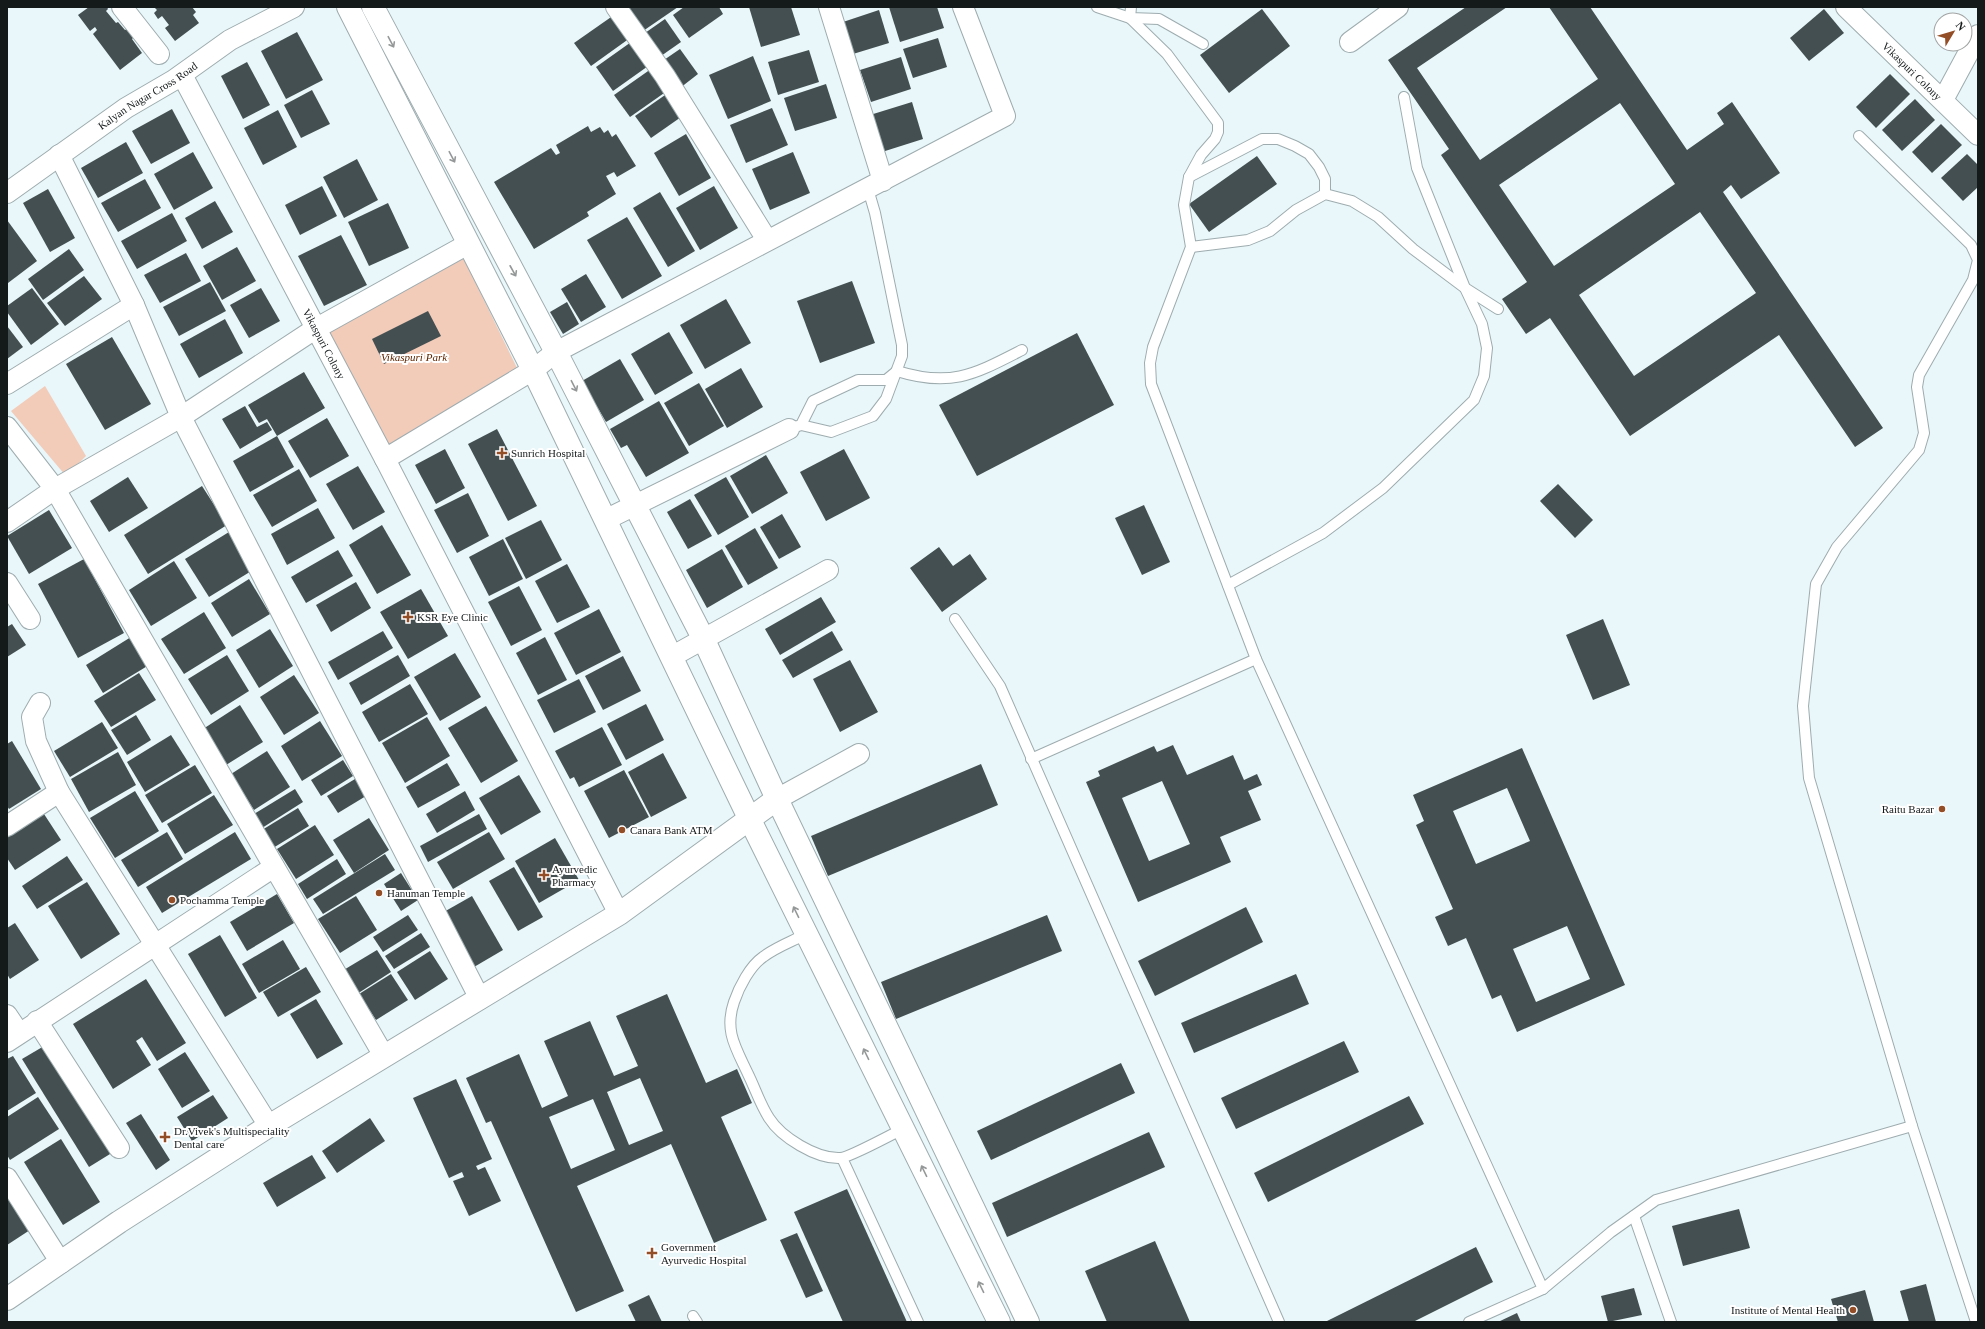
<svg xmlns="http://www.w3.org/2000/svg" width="1985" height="1329" font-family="Georgia,serif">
  <rect width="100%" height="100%" fill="#e9f7fa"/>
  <g fill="#f2cbb9">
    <polygon points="461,253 520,374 388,454 326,326"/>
    <polygon points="45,386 86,456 66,476 11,411"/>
  </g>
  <g fill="#434f51" fill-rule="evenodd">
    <polygon points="89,7 107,7 108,9 106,11 116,23 118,22 125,30 127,29 134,37 132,39 142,53 120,70 93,34 97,30 95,27 90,31 78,15"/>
    <polygon points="154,7 192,7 196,12 193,15 199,23 175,41 165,28 169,25 162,16 158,19 154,13 157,10"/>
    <polygon points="630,7 678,7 643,31 627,9"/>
    <polygon points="684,7 719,7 723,14 689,38 673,15"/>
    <polygon points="749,7 791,7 800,35 761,47"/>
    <polygon points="889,7 937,7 944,28 900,42"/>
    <path d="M1466,7H1507L1417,68L1480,160L1598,79L1549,7H1590L1687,150L1724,124L1717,113L1732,102L1780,173L1741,199L1731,185L1723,192L1883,428L1855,447L1779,335L1630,436L1550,318L1526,334L1502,299L1527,282L1441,155L1449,149L1388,60ZM1620,103L1675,184L1554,266L1499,185ZM1700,212L1756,293L1634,376L1579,295Z"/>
    <polygon points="1262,9 1290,46 1229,93 1200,55"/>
    <polygon points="1824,9 1844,33 1809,61 1790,38"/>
    <polygon points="879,10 889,43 853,54 843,22"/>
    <polygon points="614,15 630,38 591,66 574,43"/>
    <polygon points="665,19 681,42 661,56 645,33"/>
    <polygon points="297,32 323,80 286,99 261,51"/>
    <polygon points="938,38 947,67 913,78 903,49"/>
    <polygon points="634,40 651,64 613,91 596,67"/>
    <polygon points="680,49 698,74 680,88 661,62"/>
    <polygon points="809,50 819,82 778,95 768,62"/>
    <polygon points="753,56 771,101 728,119 709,75"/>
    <polygon points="901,57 911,89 871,102 860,70"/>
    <polygon points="247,62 270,105 243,119 221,76"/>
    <polygon points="651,69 667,91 630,117 614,95"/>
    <polygon points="1890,74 1910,94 1876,128 1856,107"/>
    <polygon points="826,84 837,118 795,131 784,98"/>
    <polygon points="312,90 330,124 301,138 284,105"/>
    <polygon points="668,93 684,115 651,138 635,116"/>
    <polygon points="1915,99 1935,120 1902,151 1882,130"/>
    <polygon points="912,102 923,139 882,152 870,115"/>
    <polygon points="772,108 788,145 746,163 730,125"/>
    <polygon points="172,109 190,143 151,164 132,131"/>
    <polygon points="278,110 297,147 263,165 244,128"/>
    <polygon points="1941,124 1962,145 1932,173 1912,152"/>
    <polygon points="588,126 591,132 600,127 604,133 608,130 612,137 616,134 636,166 617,177 614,172 606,176 616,194 587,212 589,216 534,249 494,182 551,148 556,155 560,153 556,145"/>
    <polygon points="686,134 711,178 679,196 654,153"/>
    <polygon points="126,142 143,173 98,198 81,168"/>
    <polygon points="193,152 213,188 174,210 154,174"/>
    <polygon points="793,152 810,193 770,210 752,169"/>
    <polygon points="1967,154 1978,165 1978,187 1963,201 1941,178"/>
    <polygon points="1257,156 1277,184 1209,232 1189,204"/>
    <polygon points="357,159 378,200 344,218 323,177"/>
    <polygon points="145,179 161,208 118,232 101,203"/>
    <polygon points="322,186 337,216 300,235 285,205"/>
    <polygon points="714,186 738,228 700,250 676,208"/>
    <polygon points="48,189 75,238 50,252 23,203"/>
    <polygon points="660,192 695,251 668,267 633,208"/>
    <polygon points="215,201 233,232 202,249 185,218"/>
    <polygon points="388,203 409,248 369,266 348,222"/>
    <polygon points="172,213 187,241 137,269 121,241"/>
    <polygon points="627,217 662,276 622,299 587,240"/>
    <polygon points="7,220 37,261 8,283 7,281"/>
    <polygon points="341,235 367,285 324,306 298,256"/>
    <polygon points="237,247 256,281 222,300 203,266"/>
    <polygon points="69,249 84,270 43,300 28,279"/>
    <polygon points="186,253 201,281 160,303 144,275"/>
    <polygon points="586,274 606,307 581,322 561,289"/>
    <polygon points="84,276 102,299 65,326 47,303"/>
    <polygon points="852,281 875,343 820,363 797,301"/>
    <polygon points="210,282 226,311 179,336 163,307"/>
    <polygon points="32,288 59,324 31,345 7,312 7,306"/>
    <polygon points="261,288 280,321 249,338 230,305"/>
    <polygon points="726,299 751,343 705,369 680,325"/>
    <polygon points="567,302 579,324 563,334 550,312"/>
    <polygon points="428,311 441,336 384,364 372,339"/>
    <polygon points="225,319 243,353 199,378 180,344"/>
    <polygon points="7,326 23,347 7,359"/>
    <polygon points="669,332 693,373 655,395 631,354"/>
    <polygon points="1077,333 1114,405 977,476 939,405"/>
    <polygon points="112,337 151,404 105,430 66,364"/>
    <polygon points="620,359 644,400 606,422 582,381"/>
    <polygon points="741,368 763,407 727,428 705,389"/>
    <polygon points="304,372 325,408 277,436 267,419 259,423 248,405"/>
    <polygon points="699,383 724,426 689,446 664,403"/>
    <polygon points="659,401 689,453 646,477 627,445 621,448 610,429"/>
    <polygon points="245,406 257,427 267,422 272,430 240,449 222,419"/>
    <polygon points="327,418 349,456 310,478 288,441"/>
    <polygon points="497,429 537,506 508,521 468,444"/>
    <polygon points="277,436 294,467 250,492 233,461"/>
    <polygon points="445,449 465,488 436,504 415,465"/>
    <polygon points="844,449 870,498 826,521 800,472"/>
    <polygon points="766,455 788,493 752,514 730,476"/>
    <polygon points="358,466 385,512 353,530 326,484"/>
    <polygon points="299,469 317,501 272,527 253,495"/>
    <polygon points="128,477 148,508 109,532 90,501"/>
    <polygon points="726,477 749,517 718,535 694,495"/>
    <polygon points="1558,484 1593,520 1575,538 1540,501"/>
    <polygon points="202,486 227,525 148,574 124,535"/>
    <polygon points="468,493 489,536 457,553 434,510"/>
    <polygon points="690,499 712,536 688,549 667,512"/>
    <polygon points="1144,505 1170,562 1142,575 1115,518"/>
    <polygon points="318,508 335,538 287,565 271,534"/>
    <polygon points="49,510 72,548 29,574 7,536"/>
    <polygon points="782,514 801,547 779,559 760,527"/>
    <polygon points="541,520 562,560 526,579 505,538"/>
    <polygon points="382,525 411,575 377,594 349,545"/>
    <polygon points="755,528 778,568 748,585 725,546"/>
    <polygon points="229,532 253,570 209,597 185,559"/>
    <polygon points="503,539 523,579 489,596 469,557"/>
    <polygon points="939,547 953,566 970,554 987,579 942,612 910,568"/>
    <polygon points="722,549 743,587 707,608 686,570"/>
    <polygon points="338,550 353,576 306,603 291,577"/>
    <polygon points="84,559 124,633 78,658 38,584"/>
    <polygon points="174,561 197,598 151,626 129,590"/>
    <polygon points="567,564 590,607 557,623 535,581"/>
    <polygon points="249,579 270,614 232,637 211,603"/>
    <polygon points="356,582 371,608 331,632 316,605"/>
    <polygon points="519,586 542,630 511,646 488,602"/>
    <polygon points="421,589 448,636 408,659 380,612"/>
    <polygon points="821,597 836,622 780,655 765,629"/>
    <polygon points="599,609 621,652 576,675 554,633"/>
    <polygon points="204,612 226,648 184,674 161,639"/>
    <polygon points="1603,619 1630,685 1593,700 1566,635"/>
    <polygon points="12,624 26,645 7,657 7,627"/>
    <polygon points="270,629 293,666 259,688 236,650"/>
    <polygon points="383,631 393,648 338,680 328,662"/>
    <polygon points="832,631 843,650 793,678 782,660"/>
    <polygon points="131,637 149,665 103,693 86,665"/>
    <polygon points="545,637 567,680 538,695 516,653"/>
    <polygon points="455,653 481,697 440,721 414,677"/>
    <polygon points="227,655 249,691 211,715 188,679"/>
    <polygon points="398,655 410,676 361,705 349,683"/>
    <polygon points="623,656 641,691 603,710 585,676"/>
    <polygon points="850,660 878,712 840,732 813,679"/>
    <polygon points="139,673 156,700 111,727 94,701"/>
    <polygon points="294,675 319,713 284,735 260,697"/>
    <polygon points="579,679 596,712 554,733 537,700"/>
    <polygon points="410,684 428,714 379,742 362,712"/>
    <polygon points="646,704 664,740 626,760 607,724"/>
    <polygon points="240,705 263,742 226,765 203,729"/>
    <polygon points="486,706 518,761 481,783 448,728"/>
    <polygon points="136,715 151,740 127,755 111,730"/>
    <polygon points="427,717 450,756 405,783 382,743"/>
    <polygon points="320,721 342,756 302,781 281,746"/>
    <polygon points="102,722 118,748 70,777 54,751"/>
    <polygon points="602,727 622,765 579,787 574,777 570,779 555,751"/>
    <polygon points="171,735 190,765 145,792 127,762"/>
    <polygon points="12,741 41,789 9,809 7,806 7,744"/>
    <path d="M1173,745L1187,775L1233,755L1244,780L1257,774L1262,785L1248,791L1261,820L1220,837L1231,862L1138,902L1086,782L1100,776L1098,771L1154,746L1157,752ZM1162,781L1190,844L1149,861L1122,798Z"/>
    <path d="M1522,748L1625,985L1517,1032L1501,995L1492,999L1466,938L1448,946L1435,917L1453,909L1416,825L1424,821L1413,795ZM1507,788L1530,841L1476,864L1453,811ZM1567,926L1590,979L1536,1002L1513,949Z"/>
    <polygon points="267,751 290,787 254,810 231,774"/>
    <polygon points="118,752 136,785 89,812 71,779"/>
    <polygon points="663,753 687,798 651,817 628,772"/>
    <polygon points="343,760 353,776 321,796 311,780"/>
    <polygon points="447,763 460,785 418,808 406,787"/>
    <polygon points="981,764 998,805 828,876 811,836"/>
    <polygon points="195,765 212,793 162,823 145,795"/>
    <polygon points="624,770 649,817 609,838 584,791"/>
    <polygon points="519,775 541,812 501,835 479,798"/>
    <polygon points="355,779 366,796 338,813 327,796"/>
    <polygon points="295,789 303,802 262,828 254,814"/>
    <polygon points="135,791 159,831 115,858 90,818"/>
    <polygon points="465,791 475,810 437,833 426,814"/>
    <polygon points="214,795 233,825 185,854 167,824"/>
    <polygon points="298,808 309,826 273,848 262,830"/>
    <polygon points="44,814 61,840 15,870 7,858 7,838"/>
    <polygon points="479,814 487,829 428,862 420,846"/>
    <polygon points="369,818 389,850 354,873 333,840"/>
    <polygon points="315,825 334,855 296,879 277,849"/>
    <polygon points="167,832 183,859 138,887 121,860"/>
    <polygon points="235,832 251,859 162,913 146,887"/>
    <polygon points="489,832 505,859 453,889 437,862"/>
    <polygon points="555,838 579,880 539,903 515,861"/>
    <polygon points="385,854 395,870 323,914 313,899"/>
    <polygon points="67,856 83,880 37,909 22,886"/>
    <polygon points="337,859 346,874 307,899 298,884"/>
    <polygon points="514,867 543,917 518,931 489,881"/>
    <polygon points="401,873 418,900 401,911 384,884"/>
    <polygon points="87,882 120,934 81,959 48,906"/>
    <polygon points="277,894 294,923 247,951 230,922"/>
    <polygon points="356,896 377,930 340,953 318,919"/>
    <polygon points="472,896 503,950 474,967 442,913"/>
    <polygon points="1246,907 1263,942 1155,996 1138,961"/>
    <polygon points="408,915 418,930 383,952 373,937"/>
    <polygon points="1047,915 1062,951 896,1019 881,982"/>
    <polygon points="15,923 39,960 10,979 7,974 7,928"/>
    <polygon points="421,933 430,947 394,969 385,956"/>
    <polygon points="220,935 257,998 225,1017 188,954"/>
    <polygon points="283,940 300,969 259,993 242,964"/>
    <polygon points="377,950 391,972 357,994 342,971"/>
    <polygon points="430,951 448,979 415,1000 397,972"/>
    <polygon points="306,967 321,992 278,1017 263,992"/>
    <polygon points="391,974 408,1000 376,1020 359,994"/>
    <polygon points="1296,974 1309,1004 1194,1053 1181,1023"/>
    <polygon points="146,979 186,1043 157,1061 142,1037 136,1041 151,1065 113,1089 73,1024"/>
    <path d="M667,994L706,1083L737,1069L752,1103L721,1117L767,1220L714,1243L671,1144L577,1186L624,1291L576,1312L491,1121L486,1123L466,1078L519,1054L542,1108L568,1096L544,1041L590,1021L614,1076L638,1066L616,1016ZM640,1078L663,1131L629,1145L607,1092ZM593,1099L615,1150L571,1169L549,1117Z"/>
    <polygon points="316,999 343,1044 317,1059 290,1014"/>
    <polygon points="56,1039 123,1146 89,1167 22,1059"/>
    <polygon points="1344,1041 1359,1072 1236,1129 1221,1098"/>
    <polygon points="185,1052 210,1091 182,1108 158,1069"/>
    <polygon points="13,1056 36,1093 7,1111 7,1059"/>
    <polygon points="1121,1063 1135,1093 991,1160 977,1131"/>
    <polygon points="456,1079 492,1159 476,1166 478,1170 485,1167 501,1201 469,1216 453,1181 464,1177 462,1172 449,1178 413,1098"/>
    <polygon points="213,1095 228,1118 192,1141 177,1117"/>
    <polygon points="1409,1096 1424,1124 1268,1202 1254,1173"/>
    <polygon points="38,1097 59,1129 10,1160 7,1155 7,1117"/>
    <polygon points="141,1114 170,1160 156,1170 126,1123"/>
    <polygon points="370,1118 385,1141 337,1173 322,1151"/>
    <polygon points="1149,1132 1165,1167 1007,1237 992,1203"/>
    <polygon points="61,1139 100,1202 63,1225 24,1162"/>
    <polygon points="312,1155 326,1178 277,1207 263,1183"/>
    <polygon points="847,1189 907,1322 843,1322 794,1212"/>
    <polygon points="7,1195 30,1230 7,1245"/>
    <polygon points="1739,1209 1750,1248 1683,1266 1672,1226"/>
    <polygon points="797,1233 823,1291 806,1298 780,1240"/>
    <polygon points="1155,1241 1190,1322 1107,1322 1085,1271"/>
    <polygon points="1476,1247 1493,1282 1413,1322 1325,1322"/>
    <polygon points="1926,1284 1936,1322 1909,1322 1900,1291"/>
    <polygon points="1634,1288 1642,1315 1608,1322 1601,1296"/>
    <polygon points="1865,1290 1874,1322 1838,1322 1831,1299"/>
    <polygon points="649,1295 662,1322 636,1322 628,1305"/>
    <polygon points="1517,1313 1521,1322 1498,1322"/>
  </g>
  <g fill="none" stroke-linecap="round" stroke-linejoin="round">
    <defs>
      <g id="lane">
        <polyline points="1097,7 1130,18 1159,19 1203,44"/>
        <polyline points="1131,7 1130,18 1167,54 1218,123 1218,132 1215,139 1201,155 1189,177 1184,205 1191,247 1153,347 1150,363 1151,384 1256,659 1543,1289"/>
        <polyline points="1404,97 1417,168 1465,288 1498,309"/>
        <polyline points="1859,136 1971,245 1978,260 1973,280 1919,375 1917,387 1924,433 1919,450 1837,547 1816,584 1803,706 1809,778 1912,1126 1976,1322"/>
        <polyline points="1189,177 1262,139 1278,139 1295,146 1309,154 1319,167 1325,179 1325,194"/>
        <polyline points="1191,247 1248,240 1270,231 1296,210 1325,194 1352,201 1378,217 1413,249 1465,288 1482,324 1487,348 1484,376 1474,400 1383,488 1323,533 1228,585"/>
        <path d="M897,371C951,388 975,374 1022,350"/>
        <polyline points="801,425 831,432 873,416 886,399 902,356 902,345 875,213 868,189"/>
        <polyline points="795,427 801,425 813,401 858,380 886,380 897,371"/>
        <polyline points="955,619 1000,686 1279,1322"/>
        <polyline points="1031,759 1256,659"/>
        <path d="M806,934C793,941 776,947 763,957C750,966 739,987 734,1002C724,1031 736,1048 748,1074C755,1088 760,1104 769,1118C781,1137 816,1159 840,1158C849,1158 892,1134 903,1129"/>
        <polyline points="842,1158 918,1322"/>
        <polyline points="1634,1216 1671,1322"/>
        <polyline points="693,1316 697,1322"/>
        <polyline points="1469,1322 1543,1289 1611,1232 1656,1200 1912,1126"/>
      </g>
      <g id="street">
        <polyline points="122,7 159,54"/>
        <polyline points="616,7 665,76 767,240"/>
        <polyline points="829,7 883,181"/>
        <path id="s1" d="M1846,7L1978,135"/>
        <polyline points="1350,42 1398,7"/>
        <path id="s2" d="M182,75L385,459L533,370L556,352L1005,116L963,7"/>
        <polyline points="1943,100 1978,35"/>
        <polyline points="59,155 134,305 181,417 480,999"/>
        <path id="s3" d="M7,193L126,108L174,80L230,40L294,7"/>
        <polyline points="7,384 134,305"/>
        <polyline points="7,427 55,489 384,1056"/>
        <polyline points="385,459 619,914"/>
        <polyline points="605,520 789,429"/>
        <polyline points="7,522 55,489 181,417 315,329 468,244"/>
        <polyline points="7,583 30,619"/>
        <polyline points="671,657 828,570"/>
        <polyline points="40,703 32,717 36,741 59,792 269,1126"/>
        <polyline points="777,799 859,754"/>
        <polyline points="7,826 59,792"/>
        <polyline points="7,1015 19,1033"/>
        <polyline points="37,1021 119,1148"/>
        <polyline points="7,1042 274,867"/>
        <polyline points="7,1178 61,1263"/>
      </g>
      <g id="secondary">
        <polyline points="348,7 533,370 750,820 999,1322"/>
        <polyline points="373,7 556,352 704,640 777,799 1028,1322"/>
        <polyline points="7,1299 119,1222 269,1126 619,914 777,799"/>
      </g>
    </defs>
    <use href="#lane" stroke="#9eacaf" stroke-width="12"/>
    <use href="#street" stroke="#9eacaf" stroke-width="22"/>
    <use href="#secondary" stroke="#9eacaf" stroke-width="24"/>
    <use href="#lane" stroke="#fff" stroke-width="10"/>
    <use href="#street" stroke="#fff" stroke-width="20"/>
    <use href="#secondary" stroke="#fff" stroke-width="22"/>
  </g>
  <defs><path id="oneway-shaft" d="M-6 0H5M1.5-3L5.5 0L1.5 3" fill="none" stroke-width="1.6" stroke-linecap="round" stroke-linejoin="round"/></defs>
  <g stroke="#959898">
    <use href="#oneway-shaft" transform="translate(391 42) rotate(62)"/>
    <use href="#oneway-shaft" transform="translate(452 157) rotate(62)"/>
    <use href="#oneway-shaft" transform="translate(513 271) rotate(61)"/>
    <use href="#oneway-shaft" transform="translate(574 386) rotate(63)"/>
    <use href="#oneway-shaft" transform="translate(796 912) rotate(-116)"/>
    <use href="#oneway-shaft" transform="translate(866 1054) rotate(-116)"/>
    <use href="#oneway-shaft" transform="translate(924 1171) rotate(-116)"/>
    <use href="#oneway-shaft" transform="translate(981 1287) rotate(-116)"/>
  </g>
  <g fill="#944e27" stroke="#fff" stroke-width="1.5">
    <path d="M500 447h4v4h4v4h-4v4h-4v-4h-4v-4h4z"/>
    <path d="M406 611h4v4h4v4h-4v4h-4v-4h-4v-4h4z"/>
    <circle cx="1942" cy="809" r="4"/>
    <circle cx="622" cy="830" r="4"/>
    <path d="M542 869h4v4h4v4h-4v4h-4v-4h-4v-4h4z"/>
    <circle cx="379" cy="893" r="4"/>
    <circle cx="172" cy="900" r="4"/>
    <path d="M163 1131h4v4h4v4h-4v4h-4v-4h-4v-4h4z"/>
    <path d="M650 1247h4v4h4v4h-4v4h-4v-4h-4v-4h4z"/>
    <circle cx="1853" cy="1310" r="4"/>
  </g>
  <g text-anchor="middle" stroke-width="4" stroke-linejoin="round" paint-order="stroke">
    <g font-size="11" fill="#14191a" stroke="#fff">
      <text dy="4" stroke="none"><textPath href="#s1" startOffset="92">Vikaspuri Colony</textPath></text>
      <text dy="4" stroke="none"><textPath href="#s3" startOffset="171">Kalyan Nagar Cross Road</textPath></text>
      <text dy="4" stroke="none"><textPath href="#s2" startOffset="304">Vikaspuri Colony</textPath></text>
    </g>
    <g font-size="11" font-style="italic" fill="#5e2501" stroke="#fff">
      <text x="414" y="361">Vikaspuri Park</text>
    </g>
    <g font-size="11" fill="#14191a" stroke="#fff" text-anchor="start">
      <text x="511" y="457">Sunrich Hospital</text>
      <text x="417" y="621">KSR Eye Clinic</text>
      <text x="1934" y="813" text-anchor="end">Raitu Bazar</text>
      <text x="630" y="834">Canara Bank ATM</text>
      <text x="552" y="873">Ayurvedic<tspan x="552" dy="13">Pharmacy</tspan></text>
      <text x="387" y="897">Hanuman Temple</text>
      <text x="180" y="904">Pochamma Temple</text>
      <text x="174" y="1135">Dr.Vivek's Multispeciality<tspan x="174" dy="13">Dental care</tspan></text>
      <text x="661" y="1251">Government<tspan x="661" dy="13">Ayurvedic Hospital</tspan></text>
      <text x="1845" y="1314" text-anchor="end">Institute of Mental Health</text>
    </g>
  </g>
  <rect width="1985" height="1329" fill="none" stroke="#14191a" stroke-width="16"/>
  <g transform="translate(1953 32) rotate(52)"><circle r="19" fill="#ffffff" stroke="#a1a3a3"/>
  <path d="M0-3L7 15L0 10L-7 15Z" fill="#944e27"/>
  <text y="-6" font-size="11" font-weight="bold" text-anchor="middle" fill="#14191a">N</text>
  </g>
</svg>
